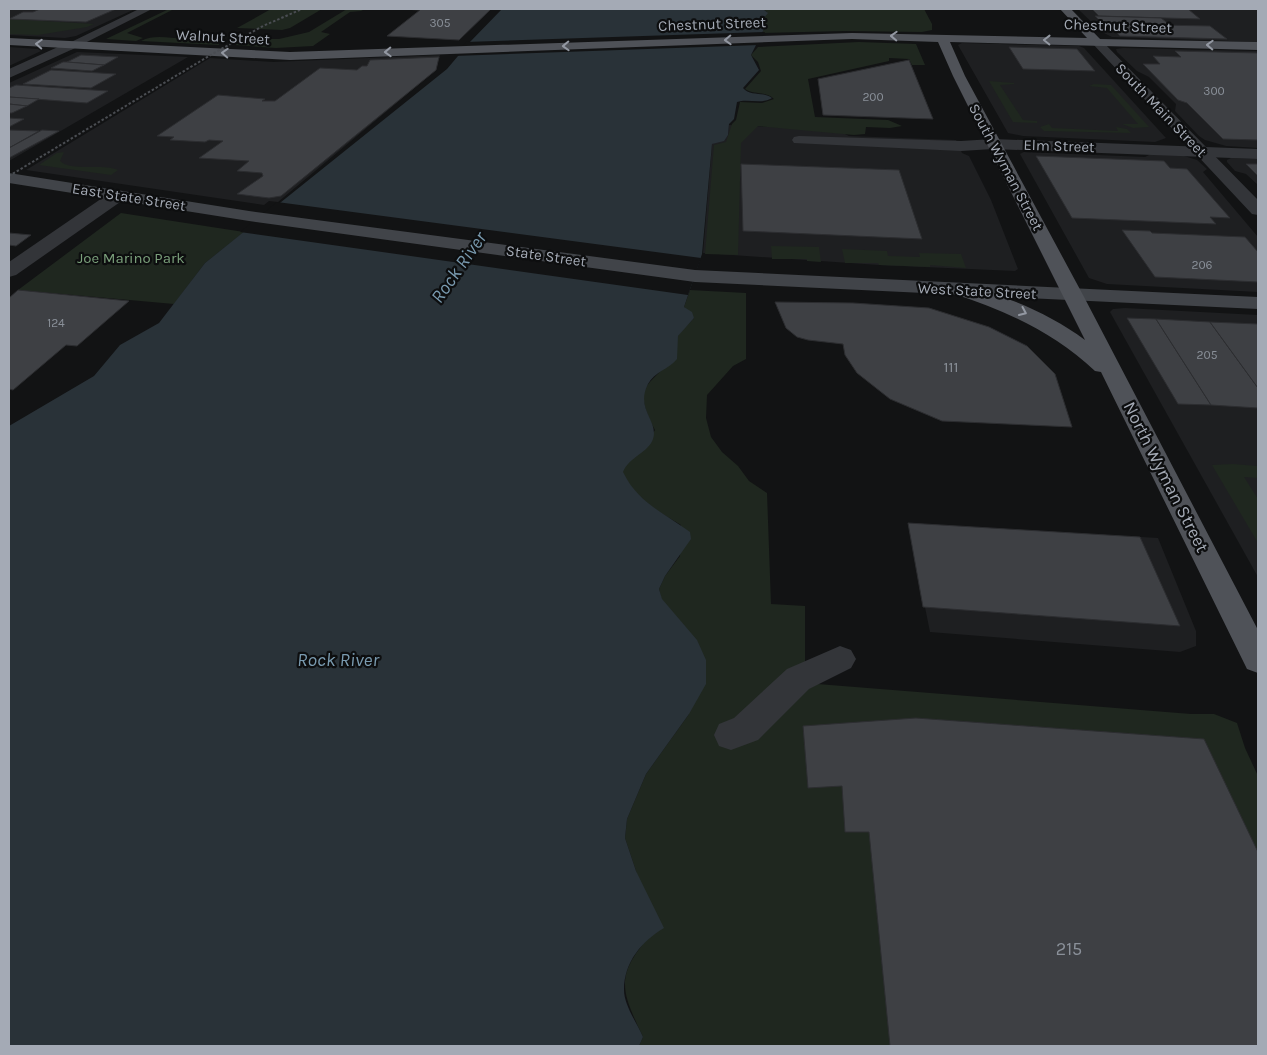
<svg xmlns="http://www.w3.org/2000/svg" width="1267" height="1055" font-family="Karla,sans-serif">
  <rect width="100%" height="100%" fill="#121314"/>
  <g fill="#1e1f21">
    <polygon points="9,9 135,9 76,36 65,38 9,35"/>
    <polygon points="1078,9 1258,9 1258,42 1112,37 1102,32"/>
    <polygon points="962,43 1079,46 1084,48 1166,138 1155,142 1023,136 1008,133 958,45"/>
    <polygon points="9,47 38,49 41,51 9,66"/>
    <polygon points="1123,48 1258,51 1258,148 1226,146 1205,140 1199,136 1175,111 1176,104 1149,77 1137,71 1117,52 1116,49"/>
    <polygon points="77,52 188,57 9,161 9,83"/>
    <polygon points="440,55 436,70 278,202 269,201 264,205 26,170 210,58 273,62"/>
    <polygon points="729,125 837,130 849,136 956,140 962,153 969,156 991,200 1018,269 1015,271 879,265 703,253 712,144 728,135"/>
    <polygon points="1024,152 1145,157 1151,154 1181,155 1197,160 1207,169 1203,172 1258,237 1258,292 1107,284 1089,278 1020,154"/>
    <polygon points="1231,158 1258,159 1258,185 1246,174 1235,171 1227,162 1227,160"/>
    <polygon points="1125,308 1258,315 1258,577 1110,312 1113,309"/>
    <polygon points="908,523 1158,538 1196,631 1196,646 1180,652 930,632"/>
  </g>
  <g fill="#1f271f">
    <polygon points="169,9 174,9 127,33 143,38 136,41 106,39"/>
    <polygon points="271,9 322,9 290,28 282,30 237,28"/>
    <polygon points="347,9 365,9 361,11 350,12 321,32 330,34 313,46 276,48 235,45 246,39 279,39 309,32"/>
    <polygon points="763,9 924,9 932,24 932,30 922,32 845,31 762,33 764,29 760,23 766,15 767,12"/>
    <polygon points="9,19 94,24 87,27 38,35 9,34"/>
    <path d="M200,35L227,37L218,41L219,45L141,41C160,31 181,44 200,35Z"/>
    <path d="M859,42L916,44L925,65H912L909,59L889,58V61L808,79L815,117L888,120L902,126L890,128L866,127L865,134L854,135L758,126L741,143L738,255L705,254L714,145L726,142L732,124L736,120L740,102L762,103L774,99C766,91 754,95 745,89L761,71L758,62L751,55L758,47Z"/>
    <polygon points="989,81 1014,83 1014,84 1000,85 1023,120 1037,121 1037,123 1013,122"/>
    <polygon points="1094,84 1111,85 1149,127 1133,128 1122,124 1138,124 1107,88 1089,86"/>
    <polygon points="1049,124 1052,128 1118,131 1116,127 1127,129 1131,133 1044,131 1040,127"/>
    <path d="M64,152L60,161C71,172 102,163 118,170L111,175L39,165L57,153Z"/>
    <polygon points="121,213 244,232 205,263 174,304 18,290"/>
    <polygon points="771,246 819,247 821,262 807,261 807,259 772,259"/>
    <polygon points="842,249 887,251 888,256 920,257 919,253 961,254 966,268 930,265 930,267 879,265 878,263 845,263"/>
    <path d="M690,290L746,293V359L733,366L707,395L706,418L711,437L722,452L738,466L749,481L767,493L771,604L805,606V683L1191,714H1214L1237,723L1245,748L1258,776V1046H639L643,1037C622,992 614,977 649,937L636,871L625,838L627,819L646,774L689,714L659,589L665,576L680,556L681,525C657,511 635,498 622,472L626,463L641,452L655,430C628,379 655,388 676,351C678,347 676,341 678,336C681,330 689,324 694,318L684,307Z"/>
    <polygon points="1233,464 1258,466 1258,478 1244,477 1258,499 1258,543 1212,465"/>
  </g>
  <path fill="#293238" d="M502,9H763L768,13L760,23L764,29L751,55L759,70L743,88C750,97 763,91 772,98C761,105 748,98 737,102L734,119L729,124L728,135L724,141L712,144L702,254L684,307L692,312L694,318L678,336L677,359C669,369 654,372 648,384C635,409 659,421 653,439C649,452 629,457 623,472C638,503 663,512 690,532L691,539L665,576L659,589L662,599L697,640L706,660V684L689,714L646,774L627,819L625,838L636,871L664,928C642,941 624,962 624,990C624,1005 637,1023 643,1037L639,1046H9V426L94,376L120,345L159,323L205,263L447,69L469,43Z"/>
  <g fill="#121314">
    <polygon points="765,32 759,45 454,56 466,42"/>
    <polygon points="277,202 701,258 688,295 240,232"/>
  </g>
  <g fill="#3e4044" stroke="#2c2d30">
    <polygon points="40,9 116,9 86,22 9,19 23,12 33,12"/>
    <polygon points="403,9 491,9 459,40 387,36 420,10"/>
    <polygon points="1092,9 1188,9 1200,19 1099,16"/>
    <polygon points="1095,16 1161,18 1170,25 1103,24"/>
    <polygon points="1108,24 1210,26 1227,39 1120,36"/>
    <polygon points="1009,47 1077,49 1095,71 1023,69"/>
    <polygon points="1175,51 1258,53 1258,140 1223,139 1187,103 1178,100 1143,64 1160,64 1153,56 1181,57"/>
    <polygon points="81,55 118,57 104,65 67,62"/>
    <polygon points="439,57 436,70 281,196 269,198 237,194 263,176 262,173 237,171 249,161 199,158 223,141 209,140 205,142 170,140 174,137 157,136 218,95 265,99 262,101 275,101 320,68 357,70 362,66 367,66 370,60"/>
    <polygon points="909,60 933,119 823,115 818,79"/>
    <polygon points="63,62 67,62 104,65 92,71 51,68"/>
    <polygon points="51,70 116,74 91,88 23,84"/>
    <polygon points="16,85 108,91 87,103 9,97 9,88"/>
    <polygon points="9,97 39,99 27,106 9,104"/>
    <polygon points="9,104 27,106 12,113 9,113"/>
    <polygon points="9,118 24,119 9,127"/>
    <polygon points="9,130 39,131 9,148"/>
    <polygon points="42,130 59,131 9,158 9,148"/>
    <polygon points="1036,156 1164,161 1170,168 1187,169 1230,218 1210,217 1216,224 1072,218"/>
    <polygon points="741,164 899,170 922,239 743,231"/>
    <polygon points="1246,164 1258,164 1258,176"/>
    <polygon points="1122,230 1150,231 1152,233 1245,237 1258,252 1258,282 1155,277"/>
    <polygon points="9,233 31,235 16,246 9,245"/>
    <polygon points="18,290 129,301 77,346 66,345 13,390 9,389 9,298"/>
    <polygon points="775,302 853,303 929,308 989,327 1027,346 1055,374 1072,427 942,421 890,399 857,373 845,355 843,344 808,340 797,337 786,328"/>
    <polygon points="1127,318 1156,319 1211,405 1178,404"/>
    <polygon points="1156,319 1210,322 1258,388 1258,408 1211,405"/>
    <polygon points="1210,322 1258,324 1258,388"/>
    <polygon points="908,523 1140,537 1180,626 923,607"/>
    <polygon points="916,718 1204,739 1258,852 1258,1046 890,1046 869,832 845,832 842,786 808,788 803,726"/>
  </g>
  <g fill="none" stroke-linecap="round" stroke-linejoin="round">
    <polygon fill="#333539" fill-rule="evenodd" points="840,646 851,650 856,659 851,668 809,689 758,740 731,750 719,746 714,735 719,724 734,718 787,669"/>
    <g fill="#333539" fill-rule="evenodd">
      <polygon points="139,9 152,9 73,49 69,50 63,46"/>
      <polygon points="799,136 961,141 993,139 1258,149 1258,159 993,149 961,151 794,143 792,140 794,137"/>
      <polygon points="117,191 123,192 125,196 123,200 16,275 9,277 9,262 111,192"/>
    </g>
    <g fill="#333539" fill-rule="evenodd">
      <polygon points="1096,37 1100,39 1258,200 1258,215 1252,214 1092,43 1090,41"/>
      <polygon points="69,42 73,43 75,46 73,49 9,78 9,69"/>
    </g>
    <polygon fill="#414449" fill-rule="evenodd" points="9,173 249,211 695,270 1258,297 1258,309 695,282 249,221 9,183"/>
    <path fill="#4f5258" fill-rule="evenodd" d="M1060,9H1071L1100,39L1258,42V50L950,42L965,76L1083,295L1258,630V673L1247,669L1101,372L1095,371C1054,333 1007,311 954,294L951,290L954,286L961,284C1004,295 1049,313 1085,340L953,76L938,42L852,39L290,60L9,45V38L290,52L852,33L1087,38Z"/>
    <polyline stroke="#4a4d52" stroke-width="2" stroke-dasharray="2.5 2" stroke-linecap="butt" points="9,176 214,53 263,26 302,9"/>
  </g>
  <defs><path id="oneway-chevron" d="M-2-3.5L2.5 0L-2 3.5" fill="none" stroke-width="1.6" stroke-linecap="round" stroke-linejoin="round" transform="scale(1.25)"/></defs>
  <g stroke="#9398a2">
    <use href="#oneway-chevron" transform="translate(894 36) rotate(-178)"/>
    <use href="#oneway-chevron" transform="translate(728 40) rotate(178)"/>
    <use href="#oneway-chevron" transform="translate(1047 40) rotate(-179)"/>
    <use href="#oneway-chevron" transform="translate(39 44) rotate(-177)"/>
    <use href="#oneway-chevron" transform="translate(1210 45) rotate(-178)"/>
    <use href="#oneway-chevron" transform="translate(566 46) rotate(178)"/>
    <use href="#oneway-chevron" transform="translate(388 52) rotate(178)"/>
    <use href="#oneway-chevron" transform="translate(225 53) rotate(-177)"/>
    <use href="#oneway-chevron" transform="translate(1023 312) rotate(24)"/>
  </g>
  <g text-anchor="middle" stroke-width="4.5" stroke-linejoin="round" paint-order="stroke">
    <g font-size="12" fill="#8a9099">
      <text x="440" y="27">305</text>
      <text x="1214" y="95">300</text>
      <text x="873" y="101">200</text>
      <text x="1202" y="269">206</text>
      <text x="56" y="327">124</text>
      <text x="1207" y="359">205</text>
    </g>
    <g font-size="15" fill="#a4aab5" stroke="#0d0e0f">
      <text transform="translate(712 24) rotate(-2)" y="5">Chestnut Street</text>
      <text transform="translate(1118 26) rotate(2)" y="5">Chestnut Street</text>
      <text transform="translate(223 37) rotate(3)" y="5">Walnut Street</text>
      <text transform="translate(1161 110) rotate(46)" y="5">South Main Street</text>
      <text transform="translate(1059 146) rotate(2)" y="5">Elm Street</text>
      <text transform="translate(1006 167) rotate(62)" y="5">South Wyman Street</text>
      <text transform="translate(129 197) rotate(9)" y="5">East State Street</text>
      <text transform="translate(546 256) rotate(8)" y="5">State Street</text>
      <text transform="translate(977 291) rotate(3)" y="5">West State Street</text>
    </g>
    <g font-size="15" fill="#7ba07b" stroke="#0d0e0f">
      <text x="131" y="263">Joe Marino Park</text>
    </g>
    <g font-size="15" fill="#8a9099">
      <text x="951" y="372">111</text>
    </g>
    <g font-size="18" fill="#a4aab5" stroke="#0d0e0f">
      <text transform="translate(1166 477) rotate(63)" y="6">North Wyman Street</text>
    </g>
    <g font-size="18" fill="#8a9099">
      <text x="1069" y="955">215</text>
    </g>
    <g font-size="19" font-style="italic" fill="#7a9bb0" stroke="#0d0e0f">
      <text transform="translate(458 267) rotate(-55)" y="7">Rock River</text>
      <text x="338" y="666">Rock River</text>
    </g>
  </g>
  <rect width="1267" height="1055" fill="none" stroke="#a4aab5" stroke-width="20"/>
</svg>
